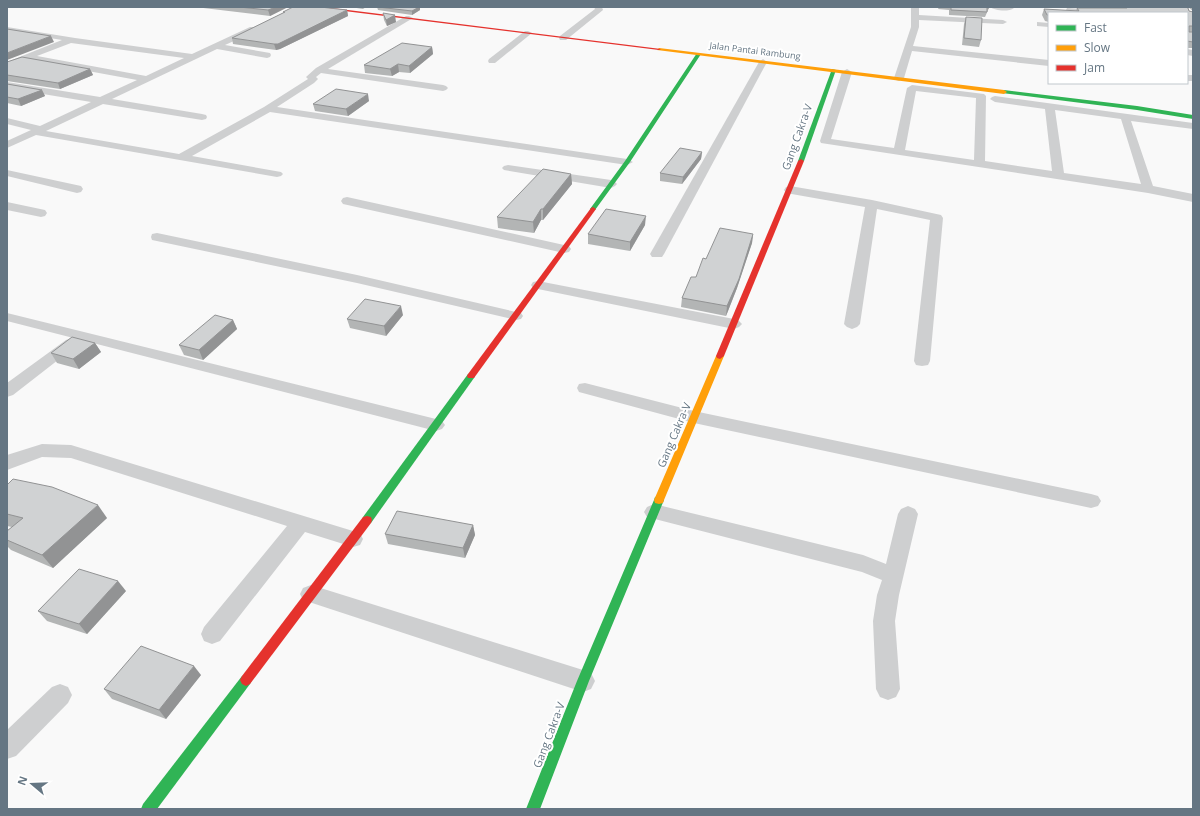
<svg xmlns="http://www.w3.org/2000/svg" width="1200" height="816" font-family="'Open Sans',sans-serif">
  <rect width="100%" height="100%" fill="#f9f9f9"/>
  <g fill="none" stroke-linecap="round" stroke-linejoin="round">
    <g fill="#cecfd0" fill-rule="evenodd">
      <polygon points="594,7 602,7 603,10 566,40 560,40 559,38 560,36 595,9"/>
      <polygon points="911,7 919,7 919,15 1003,20 1007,22 1003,24 919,20 919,27 913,46 1049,60 1049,66 912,51 904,78 899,81 896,80 894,78 911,27"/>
      <path d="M990,7H1013L1014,8C1009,12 995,11 990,7Z"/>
      <polygon points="1067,8 1119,11 1123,13 1070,12 1066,10"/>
      <path d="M406,16H409L413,18L328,69L443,85L446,86L448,88L446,90L443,91L321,73L316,77L318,79L314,83L277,107L627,159L633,162L627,165L270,112L192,156L281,172L283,174L281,176L277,177L36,135L7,148V141L31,130L7,124V118L40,126L91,102L7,88V82L100,97L137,80L28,60L7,68V62L62,40L7,31V27L75,38L192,54L250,27H256V31L225,45L270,53L271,55L270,57L267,58L217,49L112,99L202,114L206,115L207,117L206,119L202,120L103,104L46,131L179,154L264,107L308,79L306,77L316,68ZM71,43L184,58L146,76L37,56Z"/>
      <polygon points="1037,22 1049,23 1049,27 1037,26"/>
      <polygon points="525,31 528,31 532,33 495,63 489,63 488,61 489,59"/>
      <polygon points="1187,49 1193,50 1193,56 1187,55"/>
      <polygon points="763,59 767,62 664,254 662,257 652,257 650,254 759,62"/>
      <path d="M847,69L852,72L831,139L894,148L907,88L912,85L984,94L986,96L985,161L1052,171L1045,109L995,102L990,99L992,97L995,96L1193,123V129L1131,121L1153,186L1193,194V202L1148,193L821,143L820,141L842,72ZM916,91L976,98L974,160L905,150ZM1055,110L1121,119L1141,184L1064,173Z"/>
      <rect x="1187" y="75" width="6" height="6"/>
      <polygon points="508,165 611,180 615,182 617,184 615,186 611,188 504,170 502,168 504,166"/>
      <polygon points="7,170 81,186 83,189 81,192 77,193 7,176"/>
      <polygon points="790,186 872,200 941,215 943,218 930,361 928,365 922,366 916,365 914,361 930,220 877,209 860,324 857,327 852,329 847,327 844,324 865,207 786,193 784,190 786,187"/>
      <polygon points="347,197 564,245 569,246 571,249 569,252 564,253 343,204 341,201 343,198"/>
      <polygon points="7,202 45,210 47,213 45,216 41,217 7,210"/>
      <polygon points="157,233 357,275 516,312 521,313 523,316 521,319 516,320 357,283 152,240 151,237 152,234"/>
      <polygon points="538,281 734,319 739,321 742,324 739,327 734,329 533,288 531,285 533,282"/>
      <polygon points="7,313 436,419 442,421 445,425 442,429 436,431 7,321"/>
      <polygon points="71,338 76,340 79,343 76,346 13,395 7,397 7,383 66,340"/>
      <polygon points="585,383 694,411 1091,494 1098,496 1101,501 1098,506 1091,508 694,423 579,392 577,388 579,384"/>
      <polygon points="42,444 71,445 353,531 360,533 363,539 360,545 353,547 305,532 220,641 212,644 204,641 201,634 204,627 287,526 71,458 42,457 7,470 7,455"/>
      <polygon points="654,504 863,555 886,564 898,514 901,509 908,506 915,509 918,514 899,595 895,621 900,689 896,697 888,700 880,697 876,689 873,621 877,595 882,580 862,572 647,517 644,512 647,507"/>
      <polygon points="311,585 583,670 591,673 595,681 591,689 583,692 303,600 300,594 303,588"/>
      <polygon points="60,684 68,687 72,695 68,703 16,756 7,759 7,730 52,687"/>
    </g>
    <g fill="#30b455" fill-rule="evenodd">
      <polygon points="697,53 701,54 630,162 595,210 591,210 590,209 625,161"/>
      <polygon points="832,69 836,70 804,161 799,162 798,161"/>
      <polygon points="1004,90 1137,106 1193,115 1193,119 1137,110 1002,93 1002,91"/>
      <polygon points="471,373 474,374 475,376 474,378 371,523 367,524 363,523 362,520 363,517 468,374"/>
      <polygon points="659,496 663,497 664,500 589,681 540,809 526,809 577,681 654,500 655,497"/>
      <polygon points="246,674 250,676 252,680 250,684 157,809 141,809 143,804 242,676"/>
    </g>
    <g fill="#ff9f0a" fill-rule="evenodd">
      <polygon points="659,48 1004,90 1007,92 1004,94 657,50"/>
      <polygon points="720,353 724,356 664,500 663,503 659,504 655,503 654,500 716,356"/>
    </g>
    <g fill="#e5322d" fill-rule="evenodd">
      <polygon points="312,7 324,7 661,49 659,50"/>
      <polygon points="801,159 804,161 724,356 720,359 717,358 716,356 798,161"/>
      <polygon points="593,207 596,209 474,378 468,378 467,376 468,374 591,208"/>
      <polygon points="367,516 371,517 372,520 371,523 250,684 246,686 242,684 240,680 242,676 363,517"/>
    </g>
  </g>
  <g fill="#b3b5b5">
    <polygon points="195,7 288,7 270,16"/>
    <polygon points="350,7 366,7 363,9"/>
    <polygon points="377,7 420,7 420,10 412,15 378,10"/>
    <polygon points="939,7 989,7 989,8 985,17 949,15 949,10 938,9"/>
    <polygon points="1079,7 1186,7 1189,11 1193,12 1193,48 1187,48 1187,13 1049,13 1049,22 1045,21 1042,15 1044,9 1076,11 1077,8 1086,8"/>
    <polygon points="1188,7 1193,7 1193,11"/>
    <polygon points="347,10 348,16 280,49 276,50 233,44 232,38 283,13 283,12"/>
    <polygon points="383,13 396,22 387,26 384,20"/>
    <polygon points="966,17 981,40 979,47 962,45 964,24"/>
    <polygon points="432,47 433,54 410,73 399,72 392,76 365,73 364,65"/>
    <polygon points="7,62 90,69 93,75 60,89 7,81"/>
    <polygon points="7,84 42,90 45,96 21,106 7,103"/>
    <polygon points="369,101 348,116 315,111 313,104"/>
    <polygon points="702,152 701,159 682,184 660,181 660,173"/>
    <polygon points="571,174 572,184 543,220 541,220 534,233 498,228 497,217"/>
    <polygon points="645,225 630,251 588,244 588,234"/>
    <polygon points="753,234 752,243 737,288 726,316 681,307 682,298 696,277 706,259"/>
    <polygon points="403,315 386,336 350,328 347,319"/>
    <polygon points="233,320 237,329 203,360 184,355 179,345"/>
    <polygon points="95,343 101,352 79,369 57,363 51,353"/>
    <polygon points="7,485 107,518 53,568 11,550 7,546 7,531 12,527 7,526"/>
    <polygon points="473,525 475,535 465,558 388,544 385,534"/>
    <polygon points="126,591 87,634 47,621 38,611"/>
    <polygon points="201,675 166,719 112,699 104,689"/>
  </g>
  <g fill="#929394">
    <polygon points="276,7 288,7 270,16 268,10"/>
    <polygon points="419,7 420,7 420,10 412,15 412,11"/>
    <polygon points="347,10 348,16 280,49 276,50 274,44"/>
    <polygon points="395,15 396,22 387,26 386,20"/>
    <polygon points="51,36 54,42 7,60 7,53"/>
    <polygon points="432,47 433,54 410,73 409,66"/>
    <polygon points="398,64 399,72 392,76 390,69"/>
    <polygon points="90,69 93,75 60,89 58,83"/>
    <polygon points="42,90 45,96 21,106 18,99"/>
    <polygon points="368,94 369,101 348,116 346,109"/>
    <polygon points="702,152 701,159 682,184 683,177"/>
    <polygon points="571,174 572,184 543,220 543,209"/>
    <polygon points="541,209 541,220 534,233 533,222"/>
    <polygon points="646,216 645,225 630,251 630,242"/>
    <polygon points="753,234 752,243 737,288 726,316 727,306"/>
    <polygon points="401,306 403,315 386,336 384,326"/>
    <polygon points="233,320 237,329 203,360 199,350"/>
    <polygon points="95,343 101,352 79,369 73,359"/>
    <polygon points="98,505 107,518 53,568 42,555"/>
    <polygon points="473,525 475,535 465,558 463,548"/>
    <polygon points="118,581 126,591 87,634 79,624"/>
    <polygon points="194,666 201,675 166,719 159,710"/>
  </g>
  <g fill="#d0d2d3" stroke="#929394">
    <polygon points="239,7 276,7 268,10"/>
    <polygon points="293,7 320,7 347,10 278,44 274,44 232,38 285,12 283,12"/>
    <polygon points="378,7 419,7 412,11"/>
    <polygon points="951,7 989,7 989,8 987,8 987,12 951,10"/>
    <polygon points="1127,7 1186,7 1188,8 1189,11 1193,12 1193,26 1189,26 1189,32 1193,32 1193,42 1187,41 1187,13 1049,13 1049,15 1047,15 1044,9 1079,11 1077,8 1127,8"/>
    <polygon points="383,13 395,15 386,20"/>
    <polygon points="966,17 982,18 981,40 964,38"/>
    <polygon points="7,29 51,36 7,53"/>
    <polygon points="402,43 432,47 409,66 398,64 390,69 364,65"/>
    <polygon points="22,57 90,69 58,83 7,75 7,62"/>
    <polygon points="7,84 42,90 18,99 7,97"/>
    <polygon points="336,89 368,94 346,109 313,104"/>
    <polygon points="680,148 702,152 683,177 660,173"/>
    <polygon points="543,169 571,174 543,209 541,209 533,222 497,217"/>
    <polygon points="606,209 646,216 630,242 588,234"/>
    <polygon points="720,228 753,234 739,279 727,306 682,298 691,277 696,277 703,258 706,259"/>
    <polygon points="365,299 401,306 384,326 347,319"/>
    <polygon points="215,315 233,320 199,350 179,345"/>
    <polygon points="72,337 95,343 73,359 51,353"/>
    <polygon points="13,479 52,487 98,505 42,555 7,540 7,531 23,518 7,514 7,485"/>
    <polygon points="397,511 473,525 463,548 385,534"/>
    <polygon points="79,569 118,581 79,624 38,611"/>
    <polygon points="141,646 194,666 159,710 104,689"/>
  </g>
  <g text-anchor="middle" stroke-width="4" stroke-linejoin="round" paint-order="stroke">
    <g font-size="9" fill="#657683" stroke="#fff">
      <text transform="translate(755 51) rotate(7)" y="3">Jalan Pantai Rambung</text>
    </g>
    <g font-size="11" fill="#657683" stroke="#fff">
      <text transform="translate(797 137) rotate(-70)" y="4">Gang Cakra-V</text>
      <text transform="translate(674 435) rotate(-67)" y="4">Gang Cakra-V</text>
      <text transform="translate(549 735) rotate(-69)" y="4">Gang Cakra-V</text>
    </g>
  </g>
  <rect width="1200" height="816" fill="none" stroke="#657683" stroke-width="16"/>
  <rect x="1048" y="12" width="140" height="72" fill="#ffffff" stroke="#c1c8cd"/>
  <rect x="1056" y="25" width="20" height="6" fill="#30b455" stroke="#c1c8cd"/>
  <text x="1084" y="32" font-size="12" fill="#657683">Fast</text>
  <rect x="1056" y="45" width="20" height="6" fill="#ff9f0a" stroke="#c1c8cd"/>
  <text x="1084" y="52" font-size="12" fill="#657683">Slow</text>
  <rect x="1056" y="65" width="20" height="6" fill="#e5322d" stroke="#c1c8cd"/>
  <text x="1084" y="72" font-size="12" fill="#657683">Jam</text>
  <g transform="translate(32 784) rotate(289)" stroke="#ffffff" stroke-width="3" paint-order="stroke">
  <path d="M0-3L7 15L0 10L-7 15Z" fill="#657683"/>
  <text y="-6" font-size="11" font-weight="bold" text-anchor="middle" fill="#657683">N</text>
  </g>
</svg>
